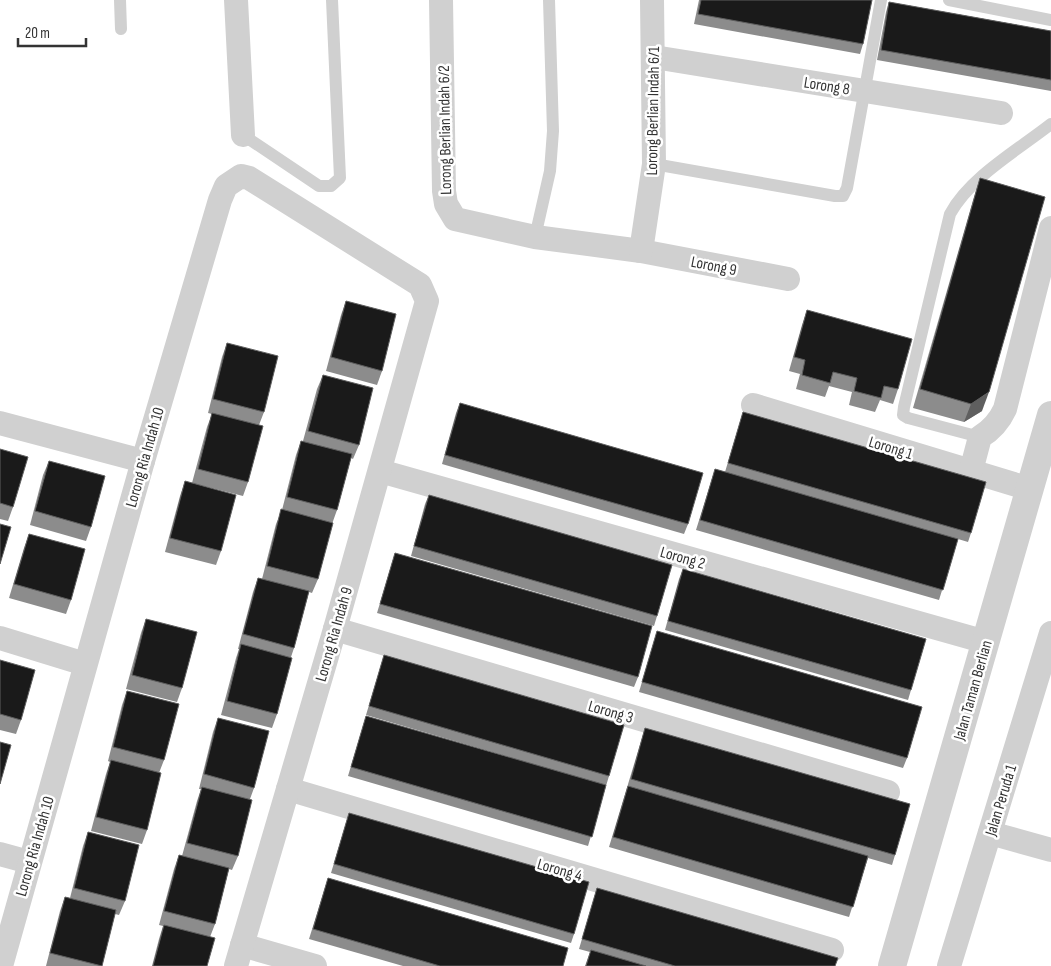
<svg xmlns="http://www.w3.org/2000/svg" width="1051" height="966" font-family="'Sofia Sans Condensed',sans-serif">
  <rect width="100%" height="100%" fill="#fff"/>
  <g fill="none" stroke-linecap="round" stroke-linejoin="round">
    <g stroke="#d0d0d0" stroke-width="12">
      <polyline points="120,0 121,29"/>
      <polyline points="949,0 1051,20"/>
      <polyline points="243,135 319,186 331,186 340,178 332,0"/>
      <polyline points="654,164 835,196 843,196 847,188 881,0"/>
      <polyline points="535,237 550,171 553,131 549,0"/>
      <path d="M980,437L908,418L903,415L904,407L950,214C970,177 1018,150 1051,124"/>
    </g>
    <g stroke="#d0d0d0" stroke-width="24">
      <polyline points="236,0 243,135"/>
      <polyline points="441,0 444,191 446,204 455,219 535,237 641,251 788,279"/>
      <polyline points="654,57 1001,113"/>
      <polyline points="641,251 654,164 652,0"/>
      <polyline points="753,405 1030,489"/>
      <polyline points="0,423 143,461"/>
      <polyline points="380,471 986,642"/>
      <path d="M971,471L980,437C992,430 999,422 1005,409L1051,228"/>
      <polyline points="335,629 888,792"/>
      <polyline points="0,638 85,664"/>
      <polyline points="288,789 832,950"/>
      <polyline points="990,833 1051,850"/>
      <polyline points="0,854 29,862"/>
      <polyline points="242,945 315,966"/>
      <polyline points="1,966 143,461 220,200 226,186 241,176 249,178 420,285 427,301 335,629 236,966"/>
      <polyline points="949,966 1051,633"/>
    </g>
    <polyline stroke="#d0d0d0" stroke-width="28" points="892,966 1051,415"/>
  </g>
  <g fill="#8c8c8c">
    <polygon points="699,0 872,0 863,44 860,54 694,24"/>
    <polygon points="889,2 1051,31 1051,91 877,60 886,12"/>
    <polygon points="980,178 982,411 964,422 913,408 974,197"/>
    <polygon points="346,301 382,371 377,385 326,371 341,315"/>
    <polygon points="807,310 898,389 893,404 880,400 875,412 849,405 852,392 829,386 825,397 796,389 800,374 789,371 802,325"/>
    <polygon points="227,343 264,412 259,425 248,482 243,496 192,483 207,427 212,414 208,413 222,357"/>
    <polygon points="323,375 359,445 353,459 351,458 337,510 332,524 318,579 312,593 309,592 294,648 291,657 277,714 272,728 221,715 236,658 239,649 238,649 253,592 258,578 262,579 276,524 282,510 296,455 301,441 303,441 317,389"/>
    <polygon points="460,403 688,524 684,534 442,464 456,413"/>
    <polygon points="743,412 971,533 968,542 958,539 939,600 696,530 715,469 725,472"/>
    <polygon points="0,449 13,507 8,521 0,519"/>
    <polygon points="49,461 91,527 86,541 30,525 43,475"/>
    <polygon points="185,481 221,551 216,565 165,552 180,496"/>
    <polygon points="429,495 657,616 654,626 411,556 425,504"/>
    <polygon points="29,534 71,600 66,614 9,598 24,548"/>
    <polygon points="395,553 638,677 634,687 377,613"/>
    <polygon points="683,569 911,690 908,700 665,630 679,579"/>
    <polygon points="146,619 182,688 177,702 126,689 141,633"/>
    <polygon points="657,631 907,758 903,768 639,692"/>
    <polygon points="384,655 609,776 588,846 348,776 366,716 536,765 366,715"/>
    <polygon points="0,660 21,720 16,734 0,730"/>
    <polygon points="127,691 164,760 159,773 147,830 142,844 91,831 106,774 110,762 108,761 122,705"/>
    <polygon points="218,718 254,788 250,799 238,856 232,870 229,869 215,924 210,937 207,966 152,966 159,939 163,926 159,925 174,869 179,855 182,856 197,801 201,789 199,789 213,732"/>
    <polygon points="645,728 895,855 892,865 868,858 849,917 609,847"/>
    <polygon points="349,813 574,934 571,943 331,873"/>
    <polygon points="88,832 125,901 119,915 115,914 102,966 46,966 60,911 65,897 70,898 83,846"/>
    <polygon points="328,878 563,966 403,966 309,939"/>
    <polygon points="597,888 835,966 585,966 590,952 579,949"/>
  </g>
  <polygon fill="#5f5f5f" points="989,392 982,411 964,422 971,404"/>
  <g fill="#1a1a1a" stroke="#5f5f5f">
    <polygon points="701,0 872,0 863,44 698,14"/>
    <polygon points="889,2 1051,31 1051,80 881,50"/>
    <polygon points="980,178 1045,197 989,392 971,404 920,389"/>
    <polygon points="346,301 396,314 382,371 331,357"/>
    <polygon points="807,310 912,339 898,389 884,386 881,398 854,391 857,378 833,372 830,383 802,375 805,360 794,357"/>
    <polygon points="227,343 278,356 264,412 213,399"/>
    <polygon points="323,375 373,388 359,445 308,431"/>
    <polygon points="460,403 703,473 688,524 445,455"/>
    <polygon points="743,412 986,482 971,533 728,463"/>
    <polygon points="212,413 263,426 248,482 198,469"/>
    <polygon points="301,441 352,454 337,510 287,497"/>
    <polygon points="0,449 28,457 13,507 0,503"/>
    <polygon points="49,461 105,476 91,527 35,511"/>
    <polygon points="715,469 958,539 943,590 700,520"/>
    <polygon points="185,481 236,495 221,551 170,538"/>
    <polygon points="429,495 672,565 657,616 414,546"/>
    <polygon points="281,509 333,523 318,579 267,566"/>
    <polygon points="0,524 11,527 0,564"/>
    <polygon points="29,534 85,549 71,600 14,584"/>
    <polygon points="395,553 652,626 638,677 380,604"/>
    <polygon points="683,569 926,639 911,690 668,621"/>
    <polygon points="258,578 309,591 294,648 243,634"/>
    <polygon points="146,619 197,632 182,688 132,675"/>
    <polygon points="657,631 922,707 907,758 642,682"/>
    <polygon points="241,644 292,658 277,714 227,701"/>
    <polygon points="384,655 624,725 609,776 369,706"/>
    <polygon points="0,660 35,670 21,720 0,714"/>
    <polygon points="127,691 179,704 164,760 113,747"/>
    <polygon points="366,716 606,785 592,837 351,767"/>
    <polygon points="218,718 269,731 254,788 204,774"/>
    <polygon points="645,728 910,804 895,855 631,779"/>
    <polygon points="0,742 11,745 0,784"/>
    <polygon points="111,760 161,773 147,830 96,817"/>
    <polygon points="628,786 868,856 853,907 613,837"/>
    <polygon points="202,787 252,800 238,856 187,843"/>
    <polygon points="349,813 589,882 574,934 334,864"/>
    <polygon points="88,832 139,845 125,901 74,888"/>
    <polygon points="179,855 229,868 215,924 164,911"/>
    <polygon points="328,878 568,948 563,966 440,966 313,929"/>
    <polygon points="597,888 838,958 835,966 675,966 582,939"/>
    <polygon points="65,897 116,910 102,966 50,953"/>
    <polygon points="164,925 215,938 207,966 153,966"/>
    <polygon points="591,950 646,966 586,966"/>
  </g>
  <g text-anchor="middle" stroke-width="5" stroke-linejoin="round" paint-order="stroke">
    <g font-size="16" fill="#333" stroke="#fff">
      <text transform="translate(827 85) rotate(9)" y="6">Lorong 8</text>
      <text transform="translate(652 111) rotate(-89)" y="6">Lorong Berlian Indah 6/1</text>
      <text transform="translate(444 130) rotate(-91)" y="6">Lorong Berlian Indah 6/2</text>
      <text transform="translate(714 265) rotate(11)" y="6">Lorong 9</text>
      <text transform="translate(891 447) rotate(17)" y="6">Lorong 1</text>
      <text transform="translate(144 457) rotate(-74)" y="6">Lorong Ria Indah 10</text>
      <text transform="translate(683 557) rotate(16)" y="6">Lorong 2</text>
      <text transform="translate(333 634) rotate(-74)" y="6">Lorong Ria Indah 9</text>
      <text transform="translate(972 690) rotate(-74)" y="6">Jalan Taman Berlian</text>
      <text transform="translate(611 711) rotate(16)" y="6">Lorong 3</text>
      <text transform="translate(1000 800) rotate(-73)" y="6">Jalan Peruda 1</text>
      <text transform="translate(34 846) rotate(-74)" y="6">Lorong Ria Indah 10</text>
      <text transform="translate(560 869) rotate(16)" y="6">Lorong 4</text>
    </g>
  </g>
  <path d="M18 38v8h68v-8" fill="none" stroke="#333333" stroke-width="2.5"/>
  <text x="25" y="38" font-size="15" fill="#333333" stroke="#ffffff" stroke-width="4" paint-order="stroke">20 m</text>
</svg>
